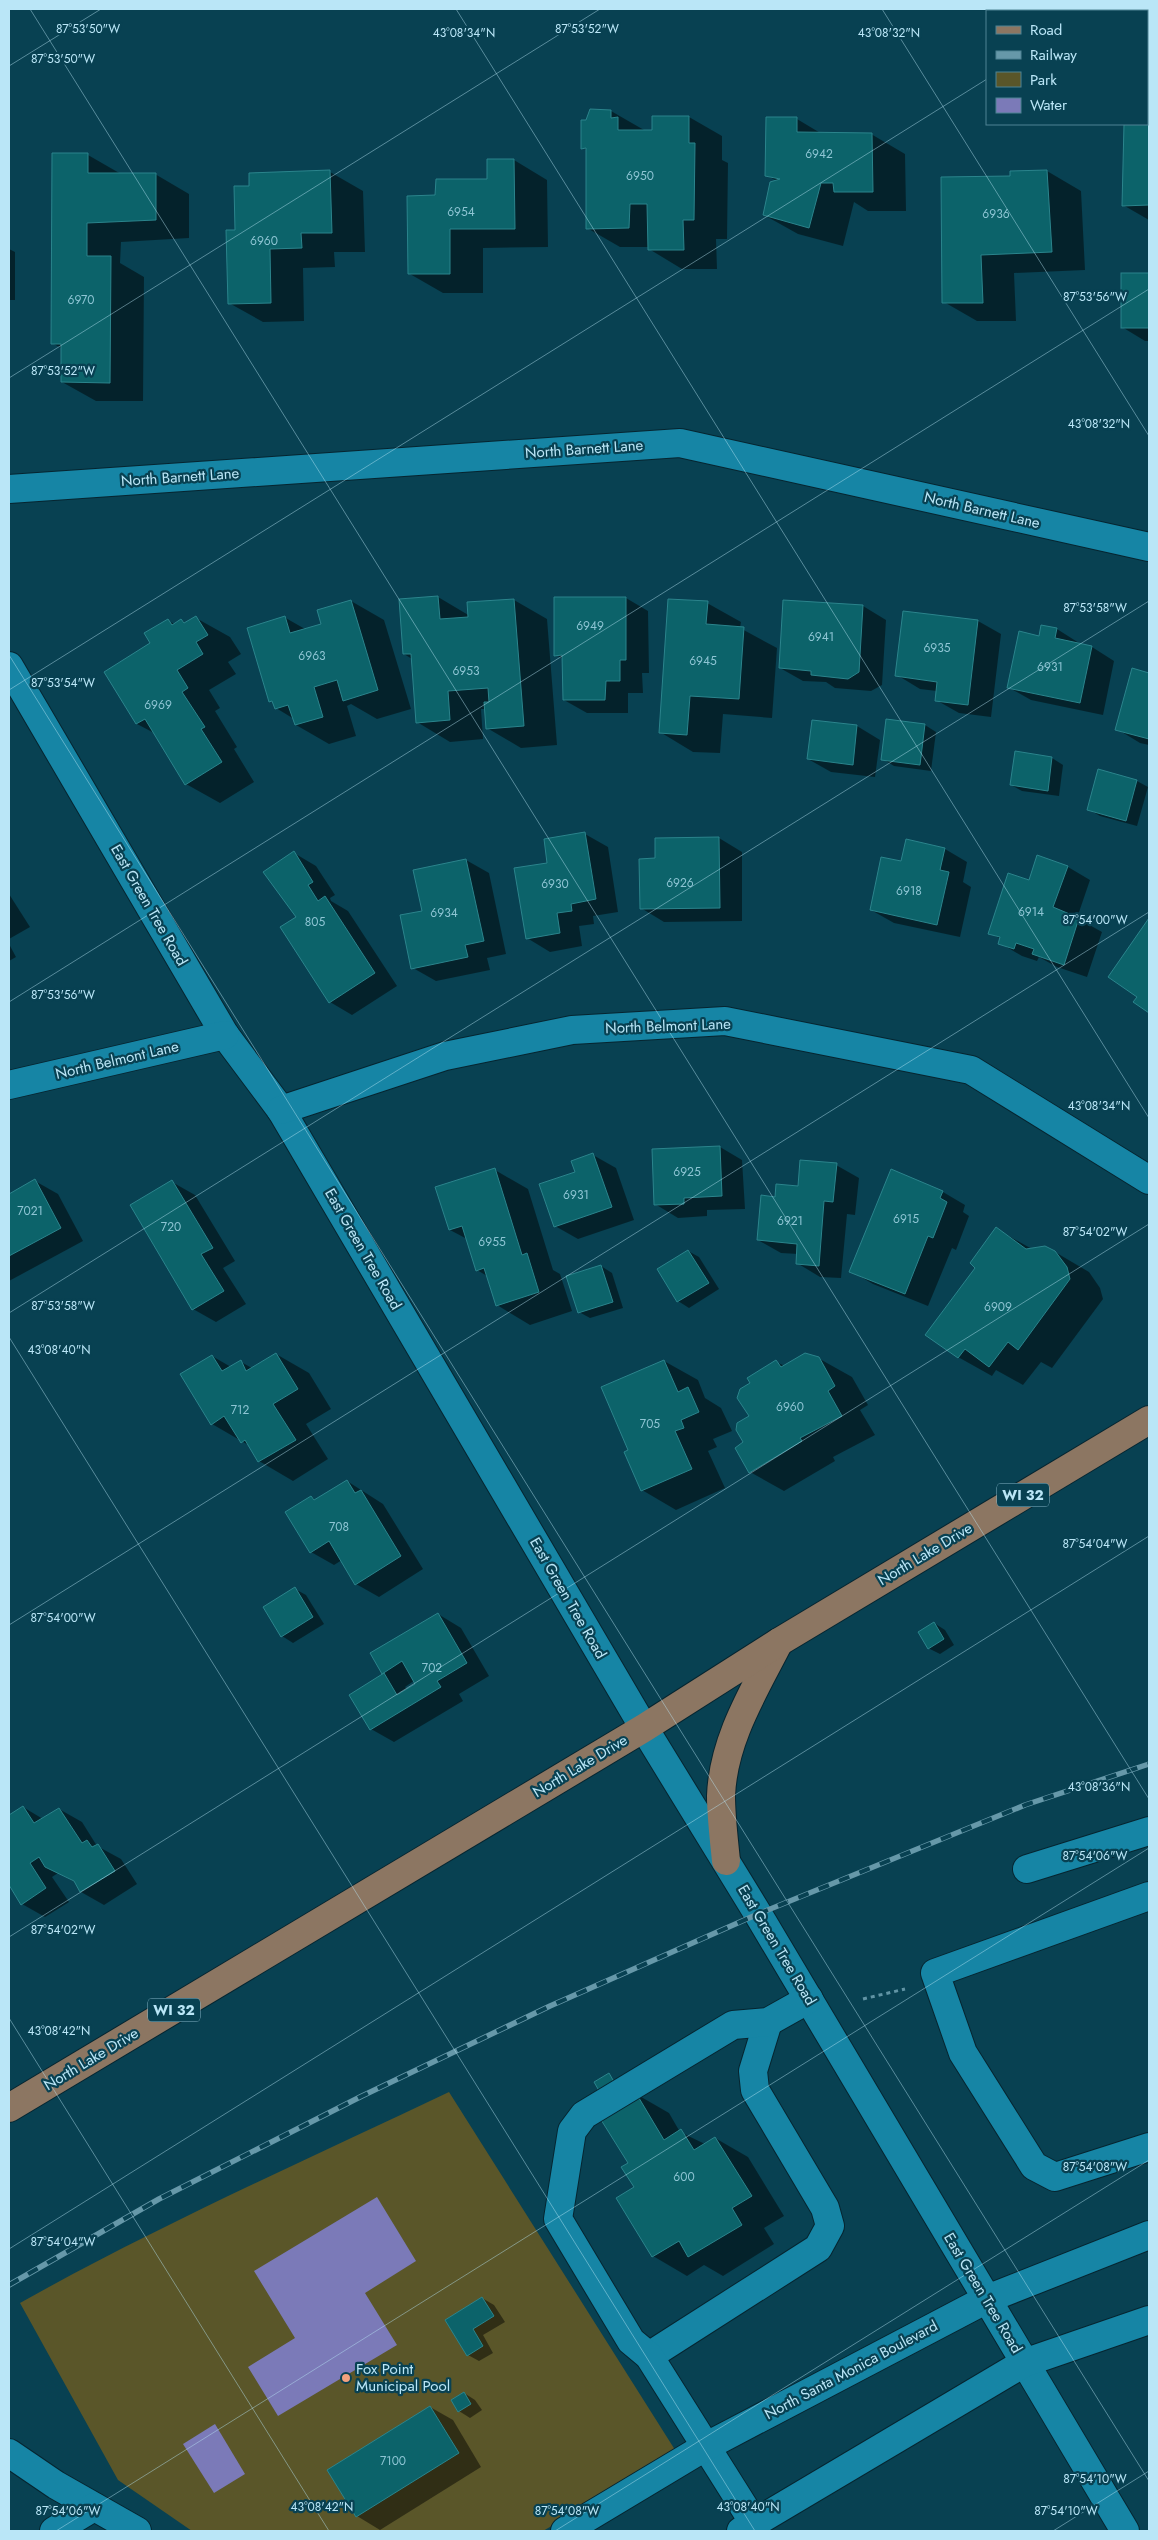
<svg xmlns="http://www.w3.org/2000/svg" width="1158" height="2540" font-family="Jost,sans-serif">
  <rect width="100%" height="100%" fill="#084152"/>
  <path fill="#5a5629" d="M449,2092L677,2453L543,2531H192L118,2480L20,2303C159,2225 306,2160 449,2092Z"/>
  <g fill="#7b7ab8">
    <polygon points="377,2197 416,2261 365,2293 397,2345 278,2416 248,2367 295,2338 254,2271"/>
    <polygon points="215,2424 245,2474 214,2493 183,2444"/>
  </g>
  <g fill="#0007" fill-rule="evenodd">
    <polygon points="1147,35 1149,35 1149,220 1123,205 1125,124 1147,124"/>
    <polygon points="611,111 644,130 654,132 689,117 722,136 722,160 728,163 727,239 716,239 717,269 682,269 649,249 649,247 620,247 587,228 587,150 582,148"/>
    <polygon points="797,119 822,134 871,134 905,154 906,211 868,211 854,202 843,246 798,234 764,215 777,181 766,175"/>
    <polygon points="88,155 121,174 155,174 189,194 189,238 121,242 120,263 144,277 143,401 96,401 62,382 63,349 52,343"/>
    <polygon points="514,160 547,180 548,247 483,248 483,293 443,293 410,274 437,196 488,180"/>
    <polygon points="1047,171 1081,191 1085,270 1014,273 1016,321 977,321 944,302 1011,178 1012,172"/>
    <polygon points="330,172 363,191 365,252 334,252 335,267 303,268 304,321 263,322 229,303 237,231 251,187"/>
    <polygon points="9,249 15,252 15,300 9,300"/>
    <polygon points="1122,274 1149,275 1149,341 1145,341 1122,327"/>
    <polygon points="438,597 470,616 514,600 547,619 557,745 521,748 487,728 486,709 481,709 483,739 450,742 417,722 412,659 404,654 400,600"/>
    <polygon points="626,598 648,611 649,673 642,673 643,693 628,693 628,713 587,713 564,700 563,659 556,655"/>
    <polygon points="351,601 384,620 411,709 377,719 351,704 347,706 356,736 329,744 296,725 294,719 276,708 274,703 270,701 284,617 305,629 322,625"/>
    <polygon points="707,603 741,622 740,628 777,648 772,718 723,714 720,753 693,752 660,732"/>
    <polygon points="863,606 886,620 882,685 871,691 835,688 826,682 803,681 780,668"/>
    <polygon points="196,618 230,637 241,654 228,662 236,674 209,690 220,708 215,711 237,747 234,749 254,782 220,803 186,784 156,734 137,724 106,672 152,644 168,621 175,624 181,620 186,623"/>
    <polygon points="978,621 1001,634 991,717 959,713 936,700 937,691 920,689 897,675"/>
    <polygon points="1057,629 1079,643 1079,645 1092,647 1114,661 1103,715 1031,700 1008,687 1040,637"/>
    <polygon points="1133,670 1149,674 1149,745 1140,743 1117,729"/>
    <polygon points="887,721 925,725 936,732 931,771 894,766 883,759"/>
    <polygon points="857,726 880,740 875,777 831,772 808,759"/>
    <polygon points="1016,753 1052,758 1063,765 1059,796 1022,791 1011,785"/>
    <polygon points="1137,781 1148,787 1137,826 1100,816 1088,809"/>
    <polygon points="585,834 608,847 618,912 593,916 594,924 579,926 582,946 550,952 527,938 549,864"/>
    <polygon points="719,838 742,852 742,921 664,922 641,908 656,859"/>
    <polygon points="945,849 967,862 963,882 971,887 960,937 894,923 871,910 902,863"/>
    <polygon points="294,853 316,866 335,895 330,898 331,901 348,911 397,986 352,1015 330,1002 297,918"/>
    <polygon points="466,860 489,873 506,954 487,958 490,970 436,981 413,968 423,912"/>
    <polygon points="1068,867 1090,880 1077,918 1102,932 1087,977 1057,967 1039,957 1037,961 1022,956 1000,943 1001,939 990,933 1029,881"/>
    <polygon points="9,894 30,927 9,939"/>
    <polygon points="1149,920 1149,1011 1135,1001 1139,996 1110,977"/>
    <polygon points="9,944 16,957 9,961"/>
    <polygon points="720,1147 742,1160 745,1209 707,1210 707,1216 678,1218 655,1204"/>
    <polygon points="593,1155 616,1168 634,1220 578,1239 555,1226 577,1173"/>
    <polygon points="836,1165 859,1178 855,1215 847,1214 841,1278 820,1277 797,1263 798,1254 781,1253 758,1240 776,1198"/>
    <polygon points="495,1170 528,1189 553,1270 560,1274 572,1311 530,1325 497,1305 487,1276 477,1270 467,1239 450,1230"/>
    <polygon points="35,1181 58,1194 83,1241 9,1281 9,1195"/>
    <polygon points="172,1182 195,1195 235,1261 223,1268 246,1304 216,1322 193,1309"/>
    <polygon points="943,1192 965,1205 963,1212 969,1216 956,1250 952,1248 928,1306 873,1284 851,1271"/>
    <polygon points="996,1229 1032,1249 1055,1252 1089,1272 1100,1288 1103,1299 1052,1368 1041,1362 1023,1385 996,1370 992,1376 958,1357 977,1267"/>
    <polygon points="688,1251 699,1257 719,1289 689,1308 678,1301 659,1269"/>
    <polygon points="601,1266 612,1273 623,1308 590,1318 579,1312"/>
    <polygon points="276,1354 309,1373 331,1409 306,1424 328,1459 293,1481 259,1461 250,1446 212,1424 212,1356 231,1367 241,1362 252,1368"/>
    <polygon points="818,1358 852,1377 868,1405 860,1410 875,1435 833,1457 835,1461 784,1491 750,1472 745,1443 750,1417 752,1384 776,1362 785,1366"/>
    <polygon points="664,1361 698,1380 705,1398 721,1408 732,1431 713,1439 717,1447 708,1451 725,1488 676,1510 642,1490 626,1452 630,1450"/>
    <polygon points="347,1481 383,1504 423,1569 379,1597 356,1584 342,1560 334,1565 311,1552 311,1497 316,1500"/>
    <polygon points="295,1589 306,1595 324,1624 293,1643 282,1636 264,1608"/>
    <path d="M438,1614L461,1628L489,1676L459,1694L463,1701L394,1742L371,1729L351,1695L385,1674L383,1673ZM415,1680L417,1684L408,1690L405,1687Z"/>
    <polygon points="934,1623 945,1630 954,1645 940,1654 928,1648"/>
    <polygon points="23,1807 43,1819 59,1809 82,1822 97,1846 121,1859 137,1884 104,1905 81,1892 77,1883 58,1873 52,1877 69,1902 45,1917 22,1904 9,1883 9,1816"/>
    <polygon points="636,2094 669,2113 680,2132 705,2144 715,2138 748,2157 784,2216 764,2228 774,2244 723,2276 704,2265 687,2276 653,2256 618,2198 636,2187 629,2164"/>
    <polygon points="482,2298 494,2305 505,2322 483,2335 493,2353 479,2361 468,2355 447,2320"/>
    <polygon points="464,2393 475,2400 482,2410 470,2418 459,2411"/>
    <polygon points="430,2407 453,2420 481,2467 380,2530 357,2516"/>
  </g>
  <g fill="#0c636a" stroke="#2b848c">
    <polygon points="1147,33 1149,33 1149,205 1122,206 1124,124 1147,124"/>
    <polygon points="590,109 611,110 611,118 618,117 618,130 652,130 652,116 689,116 689,143 695,143 694,220 683,220 684,250 648,250 647,204 630,204 629,228 586,229 586,148 581,149 581,120 586,120"/>
    <polygon points="766,117 797,117 797,132 872,133 873,192 834,192 833,183 821,183 809,228 763,215 770,182 780,179 765,176"/>
    <polygon points="52,153 88,153 88,173 156,173 156,220 87,223 87,256 111,256 110,383 61,382 61,344 51,344"/>
    <polygon points="487,159 514,159 515,229 450,229 450,274 408,274 407,196 435,195 436,179 487,179"/>
    <polygon points="330,170 332,233 301,233 302,248 270,249 271,303 228,304 226,230 235,230 234,186 249,186 249,173"/>
    <polygon points="1047,170 1052,252 981,255 983,303 942,303 941,177 1010,176 1010,171"/>
    <rect x="1121" y="273" width="28" height="55"/>
    <polygon points="438,596 440,619 468,617 467,602 514,599 524,726 486,729 484,702 489,702 488,688 448,691 450,720 416,723 411,654 403,654 399,599"/>
    <polygon points="554,597 626,597 626,660 620,660 620,681 606,681 605,700 563,700 562,655 554,656"/>
    <polygon points="668,599 708,601 706,624 744,627 739,699 690,696 687,735 659,733"/>
    <polygon points="351,600 378,690 343,701 337,680 314,687 323,717 295,725 288,705 275,709 272,701 269,702 247,628 285,616 290,633 321,624 317,610"/>
    <polygon points="783,600 863,605 859,672 848,679 811,675 811,671 779,668"/>
    <polygon points="903,611 978,620 968,705 935,701 937,682 895,676"/>
    <polygon points="196,616 208,635 196,642 203,654 177,670 188,688 182,692 205,727 201,729 222,762 185,785 145,719 136,724 104,672 150,643 144,633 168,619 172,625 181,619 184,623"/>
    <polygon points="1041,625 1057,628 1055,638 1092,646 1080,703 1007,688 1019,631 1039,636"/>
    <polygon points="1132,668 1149,673 1149,739 1115,730"/>
    <polygon points="886,719 925,724 920,765 881,760"/>
    <polygon points="812,720 857,725 853,765 807,759"/>
    <polygon points="1015,751 1052,757 1048,791 1010,785"/>
    <polygon points="1098,769 1137,780 1126,821 1087,810"/>
    <polygon points="585,832 596,899 571,904 572,911 557,913 560,933 526,939 514,868 547,863 544,839"/>
    <polygon points="719,837 720,908 640,909 639,859 655,858 655,838"/>
    <polygon points="906,839 945,848 940,870 949,872 937,925 870,910 881,857 901,861"/>
    <polygon points="294,851 313,882 308,885 318,901 325,896 375,973 329,1003 280,927 296,917 263,872"/>
    <polygon points="1037,855 1068,866 1053,907 1079,918 1064,965 1032,954 1034,949 1016,943 1014,949 998,944 1000,937 988,934 1008,873 1029,880"/>
    <polygon points="466,859 484,941 465,945 468,957 411,969 400,915 422,911 413,870"/>
    <polygon points="1149,918 1149,1013 1133,1002 1137,997 1108,977"/>
    <polygon points="720,1146 722,1196 684,1198 684,1204 654,1205 652,1149"/>
    <polygon points="593,1153 612,1207 554,1227 539,1184 575,1172 571,1161"/>
    <polygon points="800,1160 837,1163 833,1202 824,1201 819,1266 796,1264 797,1244 757,1240 761,1195 775,1197 776,1184 798,1186"/>
    <polygon points="495,1168 522,1255 527,1253 539,1292 496,1306 484,1268 476,1271 462,1226 449,1230 435,1187"/>
    <polygon points="891,1169 943,1191 940,1198 947,1202 933,1238 928,1236 905,1294 849,1272"/>
    <polygon points="35,1179 61,1228 9,1256 9,1194"/>
    <polygon points="172,1180 213,1248 201,1254 224,1291 192,1310 130,1205"/>
    <polygon points="996,1227 1026,1249 1045,1246 1055,1251 1067,1267 1070,1279 1018,1350 1008,1342 989,1367 965,1349 958,1358 925,1335 975,1268 970,1263"/>
    <polygon points="688,1250 709,1283 677,1302 657,1269"/>
    <polygon points="601,1265 613,1302 578,1313 566,1276"/>
    <polygon points="276,1353 298,1389 273,1404 296,1440 258,1462 245,1440 241,1443 224,1416 211,1425 180,1374 212,1355 222,1371 241,1360 246,1371"/>
    <polygon points="805,1353 819,1357 835,1386 828,1391 842,1416 800,1438 802,1441 749,1473 735,1448 743,1442 736,1430 737,1423 749,1416 737,1398 740,1389 750,1383 747,1378 776,1360 781,1367"/>
    <polygon points="664,1360 678,1392 688,1387 699,1412 681,1420 684,1428 675,1431 692,1469 641,1491 624,1452 628,1450 601,1387"/>
    <polygon points="347,1480 355,1493 361,1490 401,1556 355,1585 329,1541 310,1553 285,1512 311,1496 314,1500"/>
    <polygon points="295,1587 313,1617 281,1637 263,1607"/>
    <polygon points="438,1613 467,1663 437,1681 441,1687 370,1730 349,1695 384,1673 397,1695 415,1684 402,1661 382,1674 370,1653"/>
    <polygon points="934,1622 944,1639 928,1649 918,1632"/>
    <polygon points="23,1806 34,1823 59,1808 82,1843 87,1840 92,1847 98,1844 115,1871 80,1892 74,1881 45,1867 39,1857 30,1863 46,1888 21,1905 9,1885 9,1815"/>
    <polygon points="609,2073 617,2087 602,2096 594,2082"/>
    <polygon points="636,2093 664,2140 681,2129 694,2150 715,2137 752,2196 732,2208 742,2225 688,2257 679,2241 652,2257 616,2198 634,2187 621,2167 628,2163 598,2115"/>
    <polygon points="482,2297 494,2316 473,2329 483,2346 467,2356 445,2320"/>
    <polygon points="464,2392 471,2404 458,2412 451,2400"/>
    <polygon points="430,2406 459,2453 356,2517 327,2470"/>
  </g>
  <g fill="none" stroke-linecap="round" stroke-linejoin="round">
    <defs>
      <g id="minor">
        <polyline points="9,489 680,443 1149,547"/>
        <polyline points="9,666 225,1035 281,1110 644,1728 758,1914 1125,2531"/>
        <polyline points="9,1085 225,1035"/>
        <polyline points="281,1110 445,1056 572,1030 725,1021 971,1070 1149,1180"/>
        <polyline points="1027,1869 1149,1831"/>
        <polyline points="1149,1896 935,1973 963,2053 1034,2166 1055,2177 1149,2147"/>
        <polyline points="649,2356 818,2248 830,2226 825,2208 755,2090 753,2071 768,2022"/>
        <polyline points="9,2453 56,2485 137,2531"/>
        <polyline points="754,2523 649,2356 631,2341 558,2219 572,2131 584,2115 733,2025 768,2022 809,1999"/>
        <polyline points="54,2531 94,2507"/>
        <polyline points="565,2531 705,2447 987,2299 1149,2235"/>
        <polyline points="741,2531 1024,2363 1149,2320"/>
      </g>
      <g id="major">
        <path d="M726,1861C724,1840 721,1817 721,1796C723,1740 754,1691 779,1642"/>
        <polyline points="9,2108 644,1728 779,1642 1149,1420"/>
      </g>
    </defs>
    <use href="#minor" stroke="#062530" stroke-width="30"/>
    <use href="#major" stroke="#062530" stroke-width="30"/>
    <polyline stroke="#6194a5" stroke-width="3" stroke-dasharray="4 4" stroke-linecap="butt" points="863,1999 905,1989"/>
    <use href="#minor" stroke="#1685a5" stroke-width="28"/>
    <use href="#major" stroke="#8c7662" stroke-width="28"/>
    <defs>
      <polyline id="rail" points="9,2285 159,2199 362,2096 550,2006 758,1914 1025,1805 1149,1764"/>
    </defs>
    <use href="#rail" stroke="#6698a9" stroke-width="5.5"/>
    <use href="#rail" stroke="#084152" stroke-width="4" stroke-dasharray="11" stroke-linecap="butt"/>
  </g>
  <path fill="none" stroke="#bae6f7" stroke-width="1" stroke-opacity="0.45" d="M30,9L1149,1799M456,9L1149,1118M882,9L1149,436M1095,11L1099,9M9,66L101,9M9,378L600,9M9,655L1149,2481M9,690L987,79M9,1002L1149,289M9,1313L1149,601M9,1337L755,2531M9,1625L1149,912M9,1937L1149,1224M9,2018L329,2531M9,2249L1149,1536M56,2531L1149,1848M555,2531L1149,2160M1053,2531L1149,2471"/>
  <circle fill="#f2a17e" stroke="#084152" stroke-width="2" cx="346" cy="2378" r="5"/>
  <g text-anchor="middle" stroke-width="4.5" stroke-linejoin="round" paint-order="stroke">
    <g font-size="12" fill="#8ec5d4">
      <text x="819" y="158">6942</text>
      <text x="640" y="180">6950</text>
      <text x="461" y="216">6954</text>
      <text x="996" y="218">6936</text>
      <text x="264" y="245">6960</text>
      <text x="81" y="304">6970</text>
      <text x="590" y="630">6949</text>
      <text x="821" y="641">6941</text>
      <text x="937" y="652">6935</text>
      <text x="312" y="660">6963</text>
      <text x="703" y="665">6945</text>
      <text x="1050" y="671">6931</text>
      <text x="466" y="675">6953</text>
      <text x="158" y="709">6969</text>
      <text x="680" y="887">6926</text>
      <text x="555" y="888">6930</text>
      <text x="909" y="895">6918</text>
      <text x="1031" y="916">6914</text>
      <text x="444" y="917">6934</text>
      <text x="315" y="926">805</text>
      <text x="687" y="1176">6925</text>
      <text x="576" y="1199">6931</text>
      <text x="30" y="1215">7021</text>
      <text x="906" y="1223">6915</text>
      <text x="790" y="1225">6921</text>
      <text x="171" y="1231">720</text>
      <text x="492" y="1246">6955</text>
      <text x="998" y="1311">6909</text>
      <text x="790" y="1411">6960</text>
      <text x="240" y="1414">712</text>
      <text x="650" y="1428">705</text>
      <text x="339" y="1531">708</text>
      <text x="432" y="1672">702</text>
      <text x="684" y="2181">600</text>
      <text x="393" y="2465">7100</text>
    </g>
    <g fill="#084152" stroke="#85b4c6" stroke-width="1">
      <rect x="997" y="1483.5" width="52" height="23" rx="4"/>
      <rect x="148" y="1998.5" width="52" height="23" rx="4"/>
    </g>
    <g font-size="14" font-weight="bold" fill="#bae6f7">
      <text x="1023" y="1500">WI 32</text>
      <text x="174" y="2015">WI 32</text>
    </g>
    <g font-size="15" fill="#bae6f7" stroke="#084152">
      <text transform="translate(584 449) rotate(-4)" y="5">North Barnett Lane</text>
      <text transform="translate(180 477) rotate(-4)" y="5">North Barnett Lane</text>
      <text transform="translate(982 510) rotate(13)" y="5">North Barnett Lane</text>
      <text transform="translate(149 905) rotate(60)" y="5">East Green Tree Road</text>
      <text transform="translate(668 1026) rotate(-2)" y="5">North Belmont Lane</text>
      <text transform="translate(117 1060) rotate(-13)" y="5">North Belmont Lane</text>
      <text transform="translate(363 1249) rotate(60)" y="5">East Green Tree Road</text>
      <text transform="translate(925 1554) rotate(-31)" y="5">North Lake Drive</text>
      <text transform="translate(568 1598) rotate(60)" y="5">East Green Tree Road</text>
      <text transform="translate(580 1766) rotate(-31)" y="5">North Lake Drive</text>
      <text transform="translate(777 1945) rotate(59)" y="5">East Green Tree Road</text>
      <text transform="translate(91 2059) rotate(-31)" y="5">North Lake Drive</text>
      <text transform="translate(983 2293) rotate(59)" y="5">East Green Tree Road</text>
      <text transform="translate(851 2370) rotate(-28)" y="5">North Santa Monica Boulevard</text>
    </g>
    <g font-size="15" fill="#bae6f7" stroke="#084152" text-anchor="start">
      <text x="356" y="2374">Fox Point<tspan x="356" dy="17">Municipal Pool</tspan></text>
    </g>
  </g>
  <g font-size="12" text-anchor="middle" fill="#bae6f7" stroke="#084152" stroke-width="4.5" stroke-linejoin="round" paint-order="stroke">
    <text x="88" y="33">87°53'50"W</text>
    <text x="587" y="33">87°53'52"W</text>
    <text x="464" y="37">43°08'34"N</text>
    <text x="889" y="37">43°08'32"N</text>
    <text x="63" y="63">87°53'50"W</text>
    <text x="1095" y="301">87°53'56"W</text>
    <text x="63" y="375">87°53'52"W</text>
    <text x="1099" y="428">43°08'32"N</text>
    <text x="1095" y="612">87°53'58"W</text>
    <text x="63" y="687">87°53'54"W</text>
    <text x="1095" y="924">87°54'00"W</text>
    <text x="63" y="999">87°53'56"W</text>
    <text x="1099" y="1110">43°08'34"N</text>
    <text x="1095" y="1236">87°54'02"W</text>
    <text x="63" y="1310">87°53'58"W</text>
    <text x="59" y="1354">43°08'40"N</text>
    <text x="1095" y="1548">87°54'04"W</text>
    <text x="63" y="1622">87°54'00"W</text>
    <text x="1099" y="1791">43°08'36"N</text>
    <text x="1095" y="1860">87°54'06"W</text>
    <text x="63" y="1934">87°54'02"W</text>
    <text x="59" y="2035">43°08'42"N</text>
    <text x="1095" y="2171">87°54'08"W</text>
    <text x="63" y="2246">87°54'04"W</text>
    <text x="1095" y="2483">87°54'10"W</text>
    <text x="322" y="2511">43°08'42"N</text>
    <text x="748" y="2511">43°08'40"N</text>
    <text x="68" y="2515">87°54'06"W</text>
    <text x="567" y="2515">87°54'08"W</text>
    <text x="1066" y="2515">87°54'10"W</text>
  </g>
  <rect width="1158" height="2540" fill="none" stroke="#bae6f7" stroke-width="20"/>
  <rect x="986" y="10" width="162" height="115" fill="#084152" stroke="#4f8394"/>
  <rect x="996" y="26" width="25" height="8" fill="#8c7662" stroke="#4f8394"/>
  <text x="1030" y="35" font-size="15" fill="#bae6f7">Road</text>
  <rect x="996" y="51" width="25" height="8" fill="#6698a9" stroke="#4f8394"/>
  <text x="1030" y="60" font-size="15" fill="#bae6f7">Railway</text>
  <rect x="996" y="72" width="25" height="15" fill="#5a5629" stroke="#4f8394"/>
  <text x="1030" y="85" font-size="15" fill="#bae6f7">Park</text>
  <rect x="996" y="98" width="25" height="15" fill="#7b7ab8" stroke="#4f8394"/>
  <text x="1030" y="110" font-size="15" fill="#bae6f7">Water</text>
</svg>
